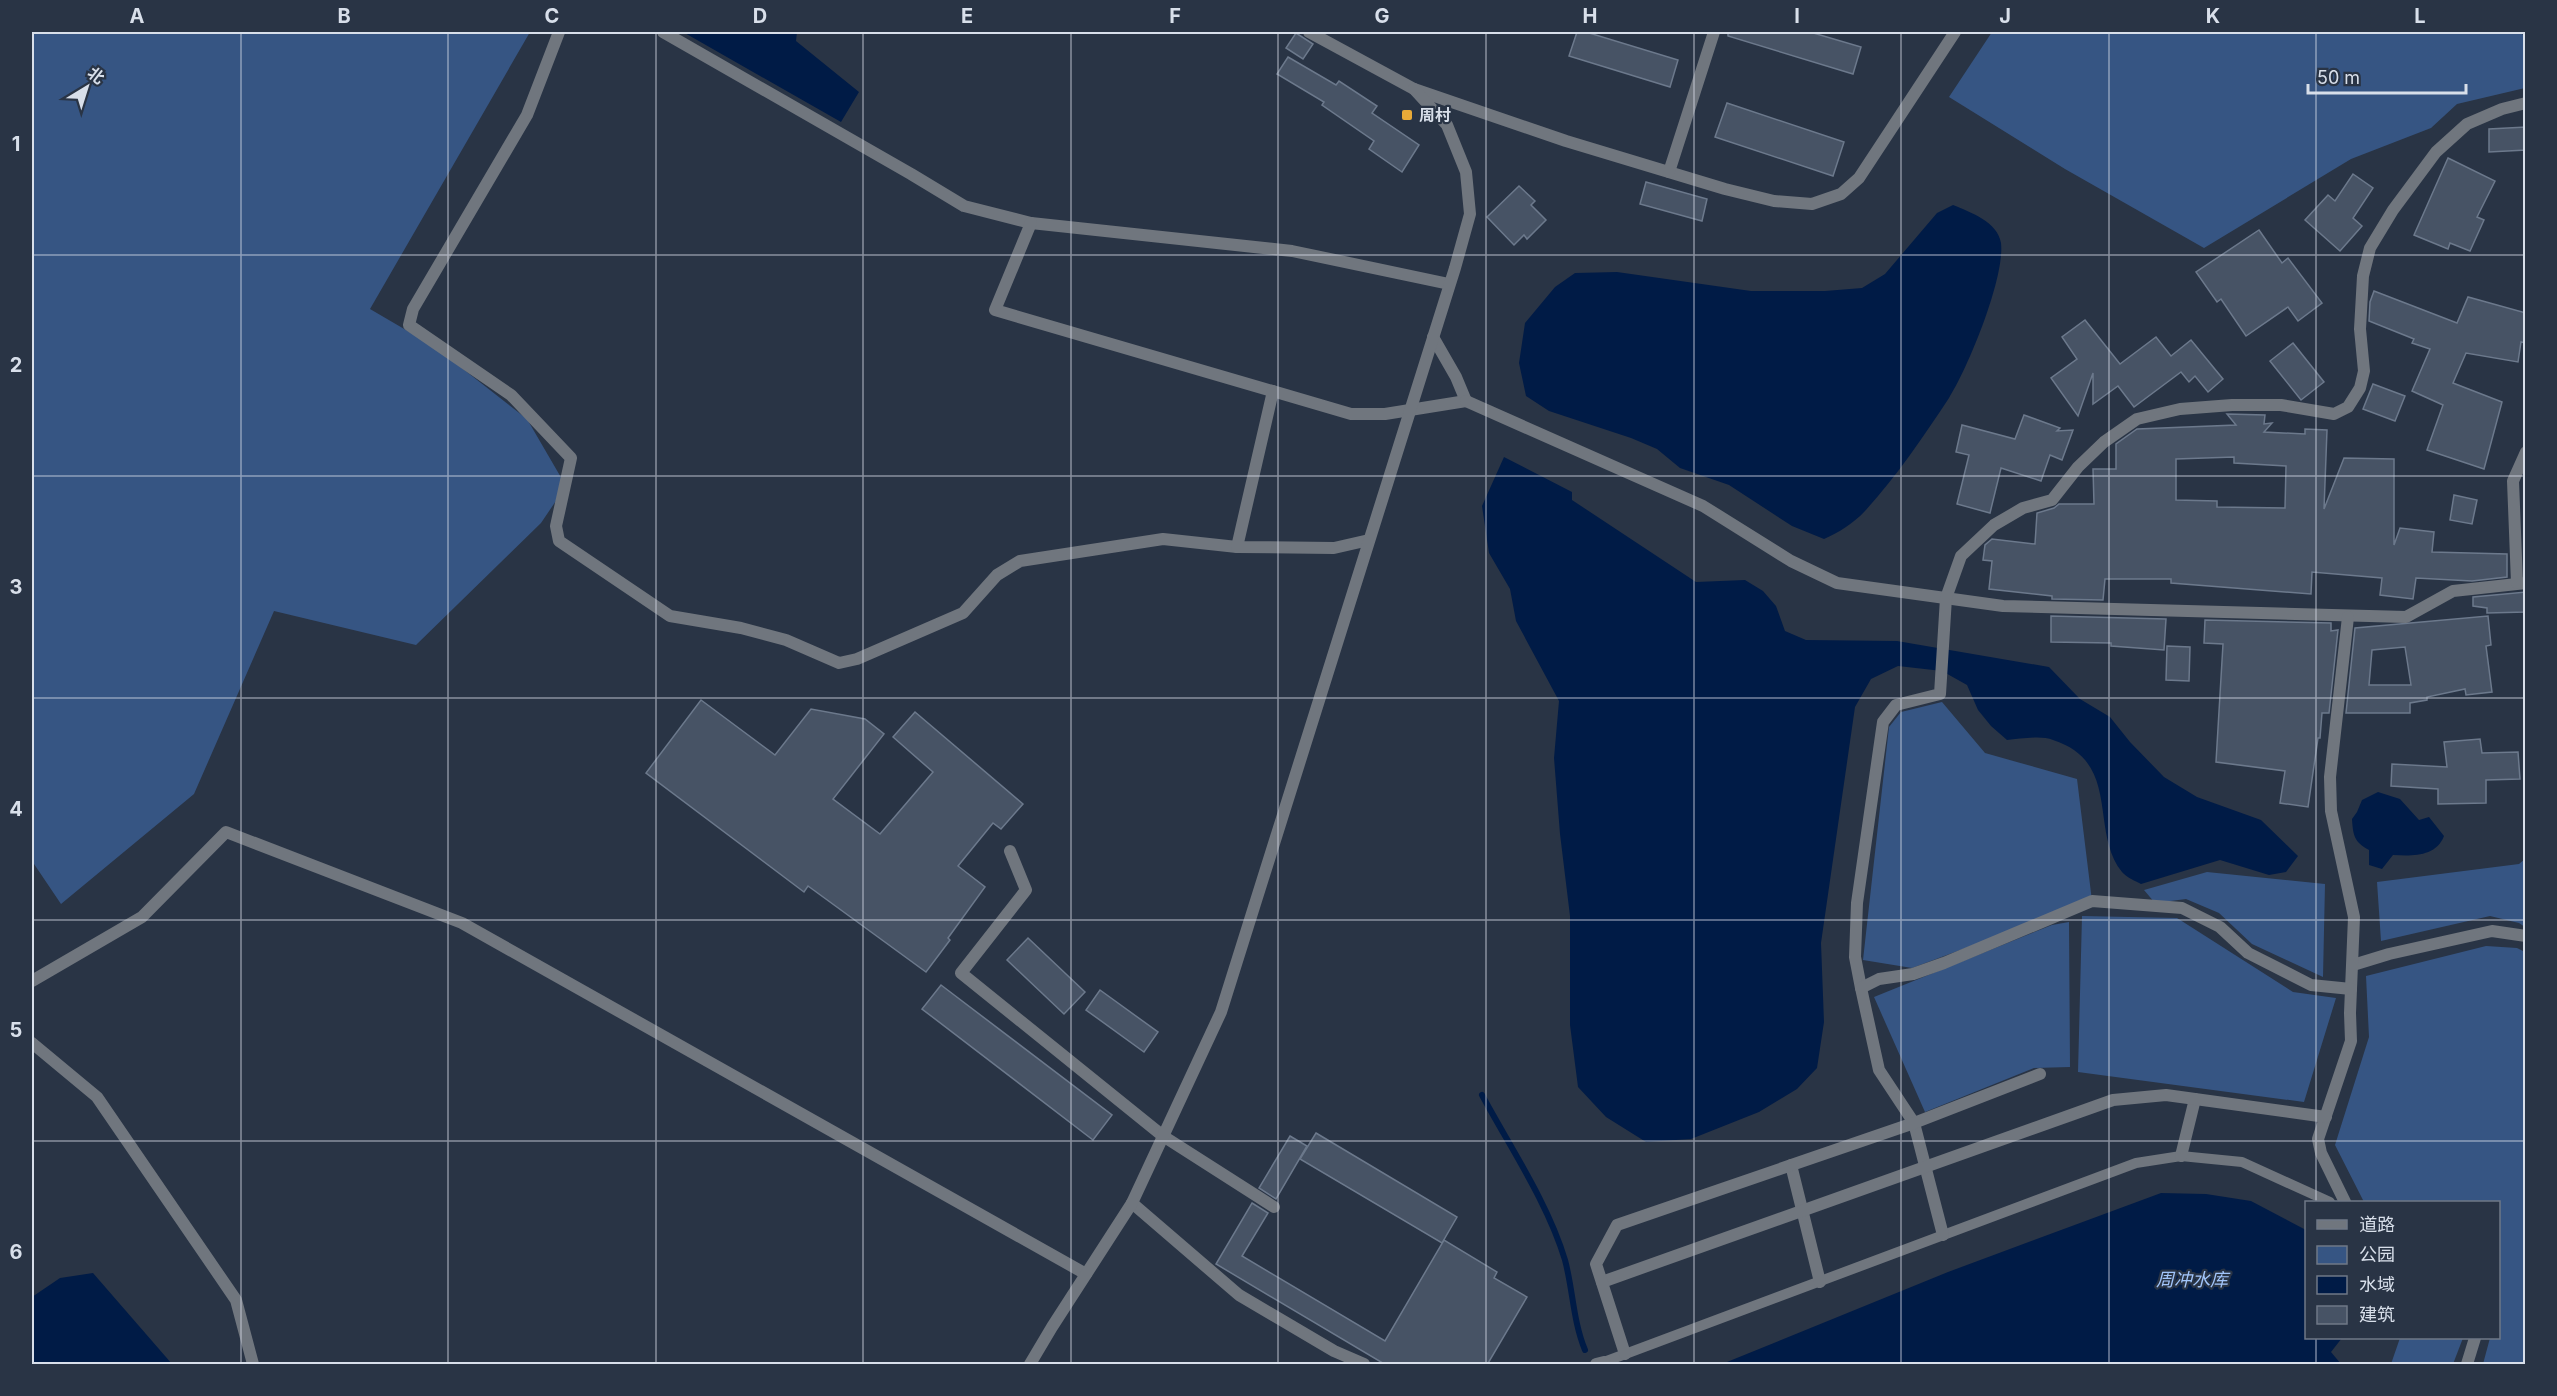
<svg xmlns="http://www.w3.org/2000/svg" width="2557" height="1396" font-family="Inter,'Noto Sans SC',sans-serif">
  <rect width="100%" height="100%" fill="#293445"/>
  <g fill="#365583">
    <polygon points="32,32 530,32 370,309 435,347 527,419 566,486 541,523 416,645 274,611 194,794 61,904 32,861"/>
    <polygon points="1992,32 2520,32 2525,37 2525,88 2457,104 2431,128 2351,159 2204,248 2065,169 1949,97"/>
    <polygon points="1942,702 1985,753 2077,779 2092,901 1912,968 1863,960 1889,727 1901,712"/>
    <polygon points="2525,859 2525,927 2519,923 2490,916 2381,941 2377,882 2519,864"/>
    <polygon points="2207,872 2325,884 2323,977 2252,944 2219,913 2186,899 2155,903 2144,890"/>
    <polygon points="2082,916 2177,918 2293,992 2336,998 2304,1102 2078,1072"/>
    <polygon points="2069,922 2070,1067 2034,1068 1925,1112 1874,997 2052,925"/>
    <polygon points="2486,946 2517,948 2525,952 2525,1364 2483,1364 2490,1338 2498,1338 2498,1202 2364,1202 2335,1145 2369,1037 2366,976"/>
    <polygon points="2400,1338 2463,1338 2453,1364 2391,1364"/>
  </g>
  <g fill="#001b46">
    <polygon points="683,32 797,32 796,41 859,92 841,122"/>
    <path d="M1953,205C1970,212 1998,222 2001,243C2005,278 1968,368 1949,398C1924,436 1896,477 1865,511C1854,523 1838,533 1824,539L1792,526L1729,485L1680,468L1657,449L1631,438L1549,411L1526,396L1519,363L1525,323L1555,287L1575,273L1617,272L1751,291H1825L1862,288L1885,274L1937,213Z"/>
    <path d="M1504,457L1572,492V500L1696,582L1745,580L1763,591L1776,606L1785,631L1806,640L1897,641L2049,667L2080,699L2110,717L2130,742L2164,777L2197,797L2261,820L2298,856L2286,872L2269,875L2220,860L2141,884C2135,881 2126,877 2122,872C2089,831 2122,762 2053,740C2041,735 2021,739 2007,740L1991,726L1978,710L1967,685L1942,671L1898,666L1871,679L1855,707L1821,943L1824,1022L1817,1068L1797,1089L1759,1112L1691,1139L1646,1142L1606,1117L1578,1087L1570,1025V916L1560,834L1554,758L1559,701L1516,621L1510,589L1489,553L1482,506Z"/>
    <path d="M2378,792L2400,799L2419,820L2429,817L2444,836C2436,857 2412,856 2393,855L2382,869L2369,865V850C2354,842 2353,835 2352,819L2357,812L2362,800Z"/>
    <polygon points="2161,1193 2206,1194 2251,1201 2306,1230 2306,1338 2342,1338 2331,1352 2341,1364 1722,1364 1948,1272"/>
    <polygon points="93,1273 172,1364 32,1364 32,1297 60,1278"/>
  </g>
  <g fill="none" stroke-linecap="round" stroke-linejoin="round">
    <path stroke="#001b46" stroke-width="6" d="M1482,1095C1510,1147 1548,1203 1565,1260C1573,1290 1573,1321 1585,1350"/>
  </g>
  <g fill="#475365" stroke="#6c798c" stroke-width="1.5" fill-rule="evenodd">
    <polygon points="1577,32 1586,32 1678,60 1670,87 1569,56"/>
    <polygon points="1728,32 1810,32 1861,47 1853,74 1728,36"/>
    <polygon points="1296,33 1313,44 1303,59 1286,48"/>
    <polygon points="1288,57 1336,85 1339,81 1377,106 1372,113 1419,145 1402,172 1369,149 1374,141 1322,105 1324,102 1277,74"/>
    <polygon points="1727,103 1844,142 1833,176 1715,137"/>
    <polygon points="2526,127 2526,150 2489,152 2489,129"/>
    <polygon points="2448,158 2495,181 2477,217 2484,220 2470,251 2450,243 2448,249 2414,235"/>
    <polygon points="2353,174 2373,188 2353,218 2362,226 2340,251 2305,220 2328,195 2335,201"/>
    <polygon points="1646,182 1707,199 1702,221 1640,204"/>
    <polygon points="1519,186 1535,201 1531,205 1546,220 1527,239 1524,235 1514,245 1487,217"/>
    <polygon points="2259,230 2282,263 2288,258 2322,303 2298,321 2288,307 2246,336 2221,299 2217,302 2196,272"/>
    <polygon points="2374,291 2457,323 2468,297 2526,313 2526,343 2521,342 2518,362 2466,353 2453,383 2502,402 2484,469 2427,450 2443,405 2412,391 2430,349 2412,343 2414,339 2369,321 2370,302"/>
    <polygon points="2085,320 2120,364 2156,337 2171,356 2191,340 2223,379 2208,392 2195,376 2189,382 2181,372 2134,407 2118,386 2093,404 2093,373 2078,416 2051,378 2077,359 2062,337"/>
    <polygon points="2293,343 2324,382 2301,400 2270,361"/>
    <polygon points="2373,384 2405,396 2395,421 2363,409"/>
    <path d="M2227,414L2265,415L2264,424L2272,423L2264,432L2305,434V429L2327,430L2324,509L2344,458L2394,459V545L2400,528L2434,532L2432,552L2507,554V577L2472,581L2416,578L2413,599L2380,595L2382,578L2312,572L2311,594L2171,583V579H2105L2103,600L2052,599V596L1989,589L1992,561L1983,560L1985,545L1992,539L2035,544L2037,513L2054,508L2059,504H2094L2093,469H2116V444L2137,429L2236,425ZM2234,457V463L2286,466L2285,508L2217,507V501L2176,500V459Z"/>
    <polygon points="2024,415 2060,428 2057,431 2073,430 2062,460 2050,455 2041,481 2001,468 1990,513 1957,504 1969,455 1956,452 1962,425 2015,439"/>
    <polygon points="2454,495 2477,500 2472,524 2450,520"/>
    <polygon points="2526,592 2526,612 2487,613 2487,608 2473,606 2473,597"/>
    <polygon points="2051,616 2166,619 2164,650 2111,646 2111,643 2051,642"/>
    <path d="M2488,616L2491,645L2486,646L2492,692L2466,695L2465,689L2427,697V700L2410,703V713H2346L2355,628ZM2405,647L2411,685H2369L2372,650Z"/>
    <polygon points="2205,620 2331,623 2331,631 2338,630 2329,713 2322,713 2320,738 2318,738 2308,807 2280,803 2285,771 2216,762 2223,644 2204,643"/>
    <polygon points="2167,646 2190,647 2189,681 2166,680"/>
    <polygon points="701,700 775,755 811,709 865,719 884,734 833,799 880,834 933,772 893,737 915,712 1023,804 1001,829 993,823 958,866 985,887 948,938 950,940 926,972 808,886 804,892 646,773"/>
    <polygon points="2480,739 2482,753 2518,752 2520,779 2486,780 2486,803 2438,804 2438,789 2391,786 2392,764 2447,767 2444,742"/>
    <polygon points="1028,938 1085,992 1064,1014 1007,960"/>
    <polygon points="941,985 1112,1115 1093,1140 922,1009"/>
    <polygon points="1100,990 1158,1032 1144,1052 1086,1010"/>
    <polygon points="1316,1133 1457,1217 1442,1243 1300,1159"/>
    <polygon points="1290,1136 1307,1146 1276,1199 1259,1188"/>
    <polygon points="1252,1203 1268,1213 1242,1256 1385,1341 1444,1240 1497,1272 1494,1278 1527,1297 1487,1365 1386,1365 1216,1264"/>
  </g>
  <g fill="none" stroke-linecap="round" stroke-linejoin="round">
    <polyline stroke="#70767e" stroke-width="10" points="1604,1362 2136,1163 2181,1156 2242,1162 2330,1202"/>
    <g stroke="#70767e" stroke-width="12">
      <polyline points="559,32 527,115 413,309 409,325 511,395 571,458 556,526 559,541 670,616 741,628 786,640 839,663 857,659 963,613 997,575 1020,561 1163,539 1237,547"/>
      <polyline points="663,32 911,174 964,206 1031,223 1292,251 1449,284"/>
      <polyline points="1309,32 1414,89 1566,141 1725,189 1774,201 1812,204 1841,194 1859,178 1955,32"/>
      <polyline points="1669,172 1714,32"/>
      <polyline points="1031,223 995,310 1351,414 1385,414 1466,401 1456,377 1433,337"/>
      <polyline points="1273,391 1237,547 1334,548 1369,540"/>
      <polyline points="1466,401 1703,506 1791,561 1837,583 2003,606 2406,617 2453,591 2526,583"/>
      <polyline points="2517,583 2513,481 2526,452"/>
      <polyline points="1010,851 1026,890 961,973 1163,1136 1274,1207"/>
      <polyline points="2353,965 2389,954 2492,931 2526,936"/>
      <polyline points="32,981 142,917 226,832 462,923 1086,1274"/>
      <polyline points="1861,988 1855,957 1857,903 1883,722 1896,705 1940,694 1946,598 1961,556 1994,525 2023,508 2052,500 2078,467 2104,442 2137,419 2180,409 2232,405 2281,405 2334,414 2348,407 2360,388 2364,371 2360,329 2363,276 2370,248 2393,210 2436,152 2467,124 2502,109 2526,103"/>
      <polyline points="32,1043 97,1097 236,1300 253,1364"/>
      <polyline points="2181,1156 2195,1099"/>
      <polyline points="1791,1165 1820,1282"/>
      <polyline points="2345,1202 2321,1153 2318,1139 2351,1041 2350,1013 2354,917 2331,811 2330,777 2348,617"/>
      <polyline points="1132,1203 1239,1295 1334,1351 1364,1364"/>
      <polyline points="1943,1235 1914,1123 1879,1070 1861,988 1879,979 1913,974 1944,963 2092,901 2182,908 2220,927 2248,953 2311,985 2351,989"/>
      <polyline points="1602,1282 2113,1100 2166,1095 2326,1117"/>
      <polyline points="1625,1354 1596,1264 1617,1225 1914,1123 2040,1074"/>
      <polyline points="1030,1364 1052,1327 1132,1203 1221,1012 1455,268 1470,214 1466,172 1447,125 1414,89"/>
      <polyline points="1596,1364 1604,1362"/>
      <polyline points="2467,1364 2475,1338"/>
    </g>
  </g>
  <path fill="none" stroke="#d8dfea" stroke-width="1.5" stroke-opacity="0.55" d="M241,32V1364M448,32V1364M656,32V1364M863,32V1364M1071,32V1364M1278,32V1364M1486,32V1364M1694,32V1364M1901,32V1364M2109,32V1364M2316,32V1202M32,255H2526M32,476H2526M32,698H2526M32,920H2526M32,1141H2526M2316,1338V1364"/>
  <rect fill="#e9aa38" stroke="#293445" stroke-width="2" x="1401" y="109" width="12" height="12" rx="3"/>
  <g text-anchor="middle" stroke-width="4.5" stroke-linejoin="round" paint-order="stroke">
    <g font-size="16" font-weight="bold" fill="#d8dfea" stroke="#293445" text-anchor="start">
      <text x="1419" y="121">周村</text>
    </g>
    <g font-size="18" font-style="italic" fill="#a2c5fa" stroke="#293445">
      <text x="2192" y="1286">周冲水库</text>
    </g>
  </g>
  <rect width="2557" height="1396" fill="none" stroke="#293445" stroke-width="66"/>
  <rect x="2305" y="1201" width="195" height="138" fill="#293445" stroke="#6f7887" stroke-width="1.5"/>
  <rect x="2317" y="1220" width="30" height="9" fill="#70767e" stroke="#6f7887" stroke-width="1.5"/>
  <text x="2359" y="1231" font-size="18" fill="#d8dfea">道路</text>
  <rect x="2317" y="1246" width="30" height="18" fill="#365583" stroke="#6f7887" stroke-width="1.5"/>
  <text x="2359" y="1261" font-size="18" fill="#d8dfea">公园</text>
  <rect x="2317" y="1276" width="30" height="18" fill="#001b46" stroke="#6f7887" stroke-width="1.5"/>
  <text x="2359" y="1291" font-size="18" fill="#d8dfea">水域</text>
  <rect x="2317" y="1306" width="30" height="18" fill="#475365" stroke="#6f7887" stroke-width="1.5"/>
  <text x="2359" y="1321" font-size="18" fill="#d8dfea">建筑</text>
  <g transform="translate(87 87) rotate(38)" stroke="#293445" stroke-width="4.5" paint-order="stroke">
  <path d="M0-4.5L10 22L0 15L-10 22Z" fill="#d8dfea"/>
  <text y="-9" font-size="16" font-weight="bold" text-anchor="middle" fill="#d8dfea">北</text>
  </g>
  <path d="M2308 84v9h158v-9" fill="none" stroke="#d8dfea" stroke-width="3"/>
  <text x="2317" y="84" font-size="18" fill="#d8dfea" stroke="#293445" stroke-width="4.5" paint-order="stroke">50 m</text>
  <rect x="33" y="33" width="2491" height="1330" fill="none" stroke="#d8dfea" stroke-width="2"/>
  <g font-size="20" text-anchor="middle" font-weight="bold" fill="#d8dfea">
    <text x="137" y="23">A</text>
    <text x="344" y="23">B</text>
    <text x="552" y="23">C</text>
    <text x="760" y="23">D</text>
    <text x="967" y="23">E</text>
    <text x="1175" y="23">F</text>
    <text x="1382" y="23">G</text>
    <text x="1590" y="23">H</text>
    <text x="1797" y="23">I</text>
    <text x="2005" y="23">J</text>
    <text x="2213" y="23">K</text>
    <text x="2420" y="23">L</text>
    <text x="16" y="151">1</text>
    <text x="16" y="372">2</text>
    <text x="16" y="594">3</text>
    <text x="16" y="816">4</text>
    <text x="16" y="1037">5</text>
    <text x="16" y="1259">6</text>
  </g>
</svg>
